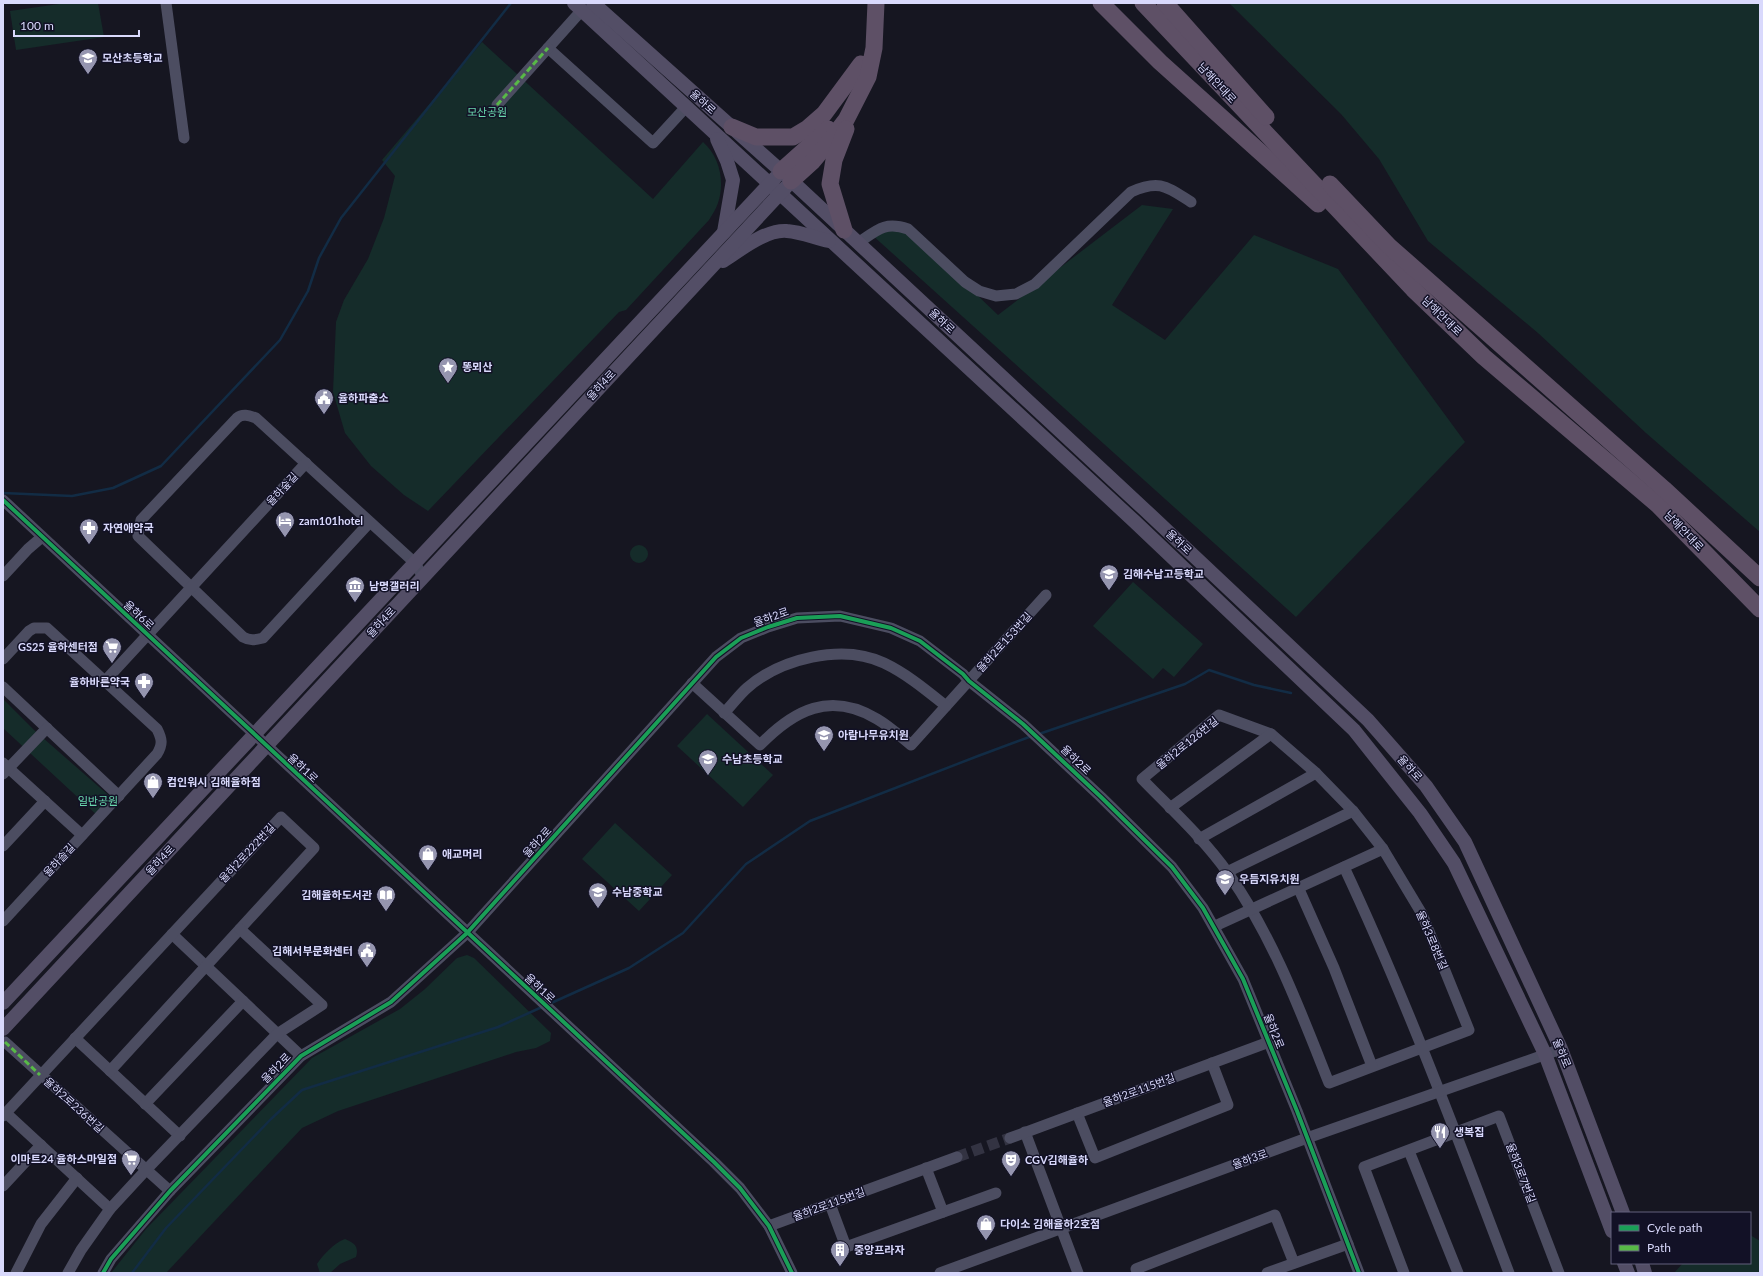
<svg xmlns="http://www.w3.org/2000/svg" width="1763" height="1276" font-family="Lato,'Noto Sans KR',sans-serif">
  <rect width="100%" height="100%" fill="#161621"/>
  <g fill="#152c2a">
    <polygon points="66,3 98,3 104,37 16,50 10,11"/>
    <polygon points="1229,3 1760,3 1760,532 1646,433 1538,333 1428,241 1379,159 1341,114"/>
    <path d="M482,42L653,199L703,142C720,157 725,182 718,203C716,209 712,215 709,220L626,310L619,312L428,511L404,495L371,466L345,433L333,392L336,322L344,300L368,259L384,218L395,176L382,160Z"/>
    <polygon points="1142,205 1173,209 1112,305 1165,340 1254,235 1338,269 1465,442 1296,617 871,234 883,227 908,229 998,315"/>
    <circle cx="639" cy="554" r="9"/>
    <polygon points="1133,582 1203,644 1174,677 1163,668 1153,679 1093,626"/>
    <polygon points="3,699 35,731 114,800 99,817 3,728"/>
    <polygon points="707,714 773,775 743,807 677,746"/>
    <polygon points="615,823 672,875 639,911 582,859"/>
    <polygon points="467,955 474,958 551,1033 550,1041 536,1048 516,1052 338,1111 302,1128 166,1273 111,1273 146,1229 312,1058 400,1009 425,989 457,958"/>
    <polygon points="1750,1235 1760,1241 1760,1273 1677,1273 1675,1272 1683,1263 1750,1263"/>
    <path d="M345,1239C355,1243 359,1247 356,1257L340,1264L330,1273H320L317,1264C323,1255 334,1243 345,1239Z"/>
  </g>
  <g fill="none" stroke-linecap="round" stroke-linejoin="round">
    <g stroke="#122c45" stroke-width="2.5">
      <polyline points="3,493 72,496 113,488 161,466 280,340 308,291 319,258 341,218 511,3"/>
      <polyline points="1039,734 1185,684 1209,670 1254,685 1291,693"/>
      <polyline points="549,1004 629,968 683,933 746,864 810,821 978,756 1032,736"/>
      <polyline points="132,1273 166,1228 271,1119 302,1090 498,1027 542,1007"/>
    </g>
    <polyline stroke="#333342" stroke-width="11" stroke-dasharray="11 5.5" stroke-linecap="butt" points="957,1157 1010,1138"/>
    <g stroke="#4c4d61" stroke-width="11">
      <polyline points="166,3 184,138"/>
      <polyline points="582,10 548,48 653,143 686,107"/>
      <polyline points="497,105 548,48"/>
      <path d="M858,243C877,230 885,221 908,229L965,282L979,291L996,296L1016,294L1035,284L1131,192C1160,179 1167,187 1191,202"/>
      <polyline points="3,500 714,1162 740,1188 769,1226 792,1273"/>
      <path d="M370,522L263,638C255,640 250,641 243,637L138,536L141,520L237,418C243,413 250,416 256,418L415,563L423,577"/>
      <polyline points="3,576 28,549 42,537"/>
      <path d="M3,659L29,631L34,628H47L157,729C162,739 163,744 157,754L3,921"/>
      <polyline points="105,681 306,463"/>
      <path d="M692,683L760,745C794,710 830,691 877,719C889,726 900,736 911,745L1046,595"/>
      <polyline points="3,687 119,796"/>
      <path d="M724,713C732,705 739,695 747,688C780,659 842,643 884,663C907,674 926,690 946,706"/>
      <path d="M1219,715L1271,734L1316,773L1353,811L1383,849L1422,914L1469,1030L1329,1083C1300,1010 1273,937 1228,873C1204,839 1171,809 1142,779Z"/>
      <polyline points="3,763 82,835"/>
      <polyline points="3,774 47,728"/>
      <polyline points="1170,808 1271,734"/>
      <polyline points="1199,839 1316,773"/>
      <polyline points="3,846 45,801"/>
      <path d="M1344,867C1406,999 1457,1136 1509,1273"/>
      <polyline points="1227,872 1353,811"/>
      <polyline points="1298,887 1334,968 1372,1066"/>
      <polyline points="1215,926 1383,849"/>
      <polyline points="172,934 301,1056"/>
      <polyline points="75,1038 180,1136"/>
      <polyline points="5,1042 170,1191"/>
      <polyline points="145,1104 243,1001"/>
      <polyline points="6,1113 110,1209"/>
      <polyline points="1077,1113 1095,1158 1228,1105 1212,1063"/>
      <polyline points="3,1116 281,817 314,848 110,1071"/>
      <polyline points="1025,1132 1078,1273"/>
      <polyline points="1010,1138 1269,1042"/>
      <polyline points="1409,1151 1458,1273"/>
      <polyline points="926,1168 943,1212"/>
      <polyline points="3,1186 41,1145"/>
      <polyline points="830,1204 846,1247 996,1193"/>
      <polyline points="769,1226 957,1157"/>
      <polyline points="16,1273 41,1224 77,1178"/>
      <polyline points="68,1273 81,1250 110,1209 146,1170 277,1034 322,1005 240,929"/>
      <polyline points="103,1273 111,1259 170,1191 301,1056 391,1002 467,933 716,657 741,638 768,627 797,618 840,616 891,628 920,641 963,674 969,681 1023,724 1101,797 1172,867 1203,908 1243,979 1297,1111 1359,1273"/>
      <polyline points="940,1273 1307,1138 1561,1049"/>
      <polyline points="1138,1273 1136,1269 1275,1215 1294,1263"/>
      <polyline points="1267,1273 1348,1244"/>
      <polyline points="1404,1273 1364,1167 1499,1116 1559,1273"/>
    </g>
    <g stroke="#534e66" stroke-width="14">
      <polyline points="574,3 1134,521 1354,730 1420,813 1454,863 1545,1054 1612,1231"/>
      <polyline points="593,3 781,171 1144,509 1368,720 1426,786 1465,842 1561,1049 1623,1213"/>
      <polyline points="717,139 727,161 733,180 724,232"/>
      <path d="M723,261C739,251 766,229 787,231C801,232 815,238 829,241"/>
      <polyline points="3,1003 775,178"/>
      <polyline points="3,1029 786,187"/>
      <polyline points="1624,1263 1628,1273"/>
      <polyline points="1642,1263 1645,1273"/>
    </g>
    <g stroke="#5e5066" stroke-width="17">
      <polyline points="1101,3 1160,62 1318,204"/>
      <polyline points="1143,3 1413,289 1484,357 1658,505 1760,609"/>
      <polyline points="1165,3 1266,117"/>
      <polyline points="732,127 756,137 793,137 808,128 824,114 861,64"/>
      <polyline points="781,171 828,129"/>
      <polyline points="791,181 812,162 833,137 846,120 868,77 874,48 876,3"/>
      <polyline points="1330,184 1389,246 1664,489 1760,578"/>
      <polyline points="844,230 830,184 834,160 846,129"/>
    </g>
    <g stroke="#58b947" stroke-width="3" stroke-dasharray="6 3" stroke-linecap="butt">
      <polyline points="497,105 548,48"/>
      <polyline points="5,1042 40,1075"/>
    </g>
    <defs>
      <g id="cycleway">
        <polyline points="3,500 714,1162 740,1188 769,1226 792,1273"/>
        <polyline points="103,1273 111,1259 170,1191 301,1056 391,1002 467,933 716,657 741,638 768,627 797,618 840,616 891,628 920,641 963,674 969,681 1023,724 1101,797 1172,867 1203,908 1243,979 1297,1111 1359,1273"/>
      </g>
    </defs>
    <use href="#cycleway" stroke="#121126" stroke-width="6"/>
    <use href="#cycleway" stroke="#1a9f57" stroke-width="4"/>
  </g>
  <defs>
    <symbol id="school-pin" viewBox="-11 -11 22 30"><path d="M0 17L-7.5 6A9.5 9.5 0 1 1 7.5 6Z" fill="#9595af" stroke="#121126"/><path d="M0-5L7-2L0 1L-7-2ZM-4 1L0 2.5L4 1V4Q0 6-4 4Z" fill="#fff"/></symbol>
    <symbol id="sight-pin" viewBox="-11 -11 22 30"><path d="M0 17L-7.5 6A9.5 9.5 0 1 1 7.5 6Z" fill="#9595af" stroke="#121126"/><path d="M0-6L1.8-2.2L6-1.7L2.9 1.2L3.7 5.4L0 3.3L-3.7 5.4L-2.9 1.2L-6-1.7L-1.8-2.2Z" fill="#fff"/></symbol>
    <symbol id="civic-pin" viewBox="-11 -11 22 30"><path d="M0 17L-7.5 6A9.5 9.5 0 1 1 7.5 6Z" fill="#9595af" stroke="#121126"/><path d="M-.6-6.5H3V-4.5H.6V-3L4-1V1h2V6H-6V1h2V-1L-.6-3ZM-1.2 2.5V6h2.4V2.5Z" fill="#fff"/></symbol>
    <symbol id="hotel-pin" viewBox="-11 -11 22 30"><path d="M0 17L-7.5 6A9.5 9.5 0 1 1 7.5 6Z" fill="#9595af" stroke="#121126"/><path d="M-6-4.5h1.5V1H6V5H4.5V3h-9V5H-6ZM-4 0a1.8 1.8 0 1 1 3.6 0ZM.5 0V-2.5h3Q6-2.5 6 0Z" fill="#fff"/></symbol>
    <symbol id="pharmacy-pin" viewBox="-11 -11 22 30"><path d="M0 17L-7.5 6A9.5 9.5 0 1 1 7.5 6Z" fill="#9595af" stroke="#121126"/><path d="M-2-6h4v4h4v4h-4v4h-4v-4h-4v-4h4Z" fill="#fff"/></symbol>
    <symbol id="museum-pin" viewBox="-11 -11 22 30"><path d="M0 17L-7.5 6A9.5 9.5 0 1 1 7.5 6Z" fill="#9595af" stroke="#121126"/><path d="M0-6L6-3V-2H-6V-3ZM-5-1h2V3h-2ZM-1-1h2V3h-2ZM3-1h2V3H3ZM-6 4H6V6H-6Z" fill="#fff"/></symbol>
    <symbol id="supermarket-pin" viewBox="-11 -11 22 30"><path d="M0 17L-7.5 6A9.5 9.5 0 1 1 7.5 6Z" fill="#9595af" stroke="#121126"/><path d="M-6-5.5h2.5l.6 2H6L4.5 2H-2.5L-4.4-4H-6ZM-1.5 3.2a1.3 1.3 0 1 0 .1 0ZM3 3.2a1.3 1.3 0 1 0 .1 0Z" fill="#fff"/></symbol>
    <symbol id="shop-pin" viewBox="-11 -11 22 30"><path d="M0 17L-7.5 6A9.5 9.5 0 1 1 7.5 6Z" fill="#9595af" stroke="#121126"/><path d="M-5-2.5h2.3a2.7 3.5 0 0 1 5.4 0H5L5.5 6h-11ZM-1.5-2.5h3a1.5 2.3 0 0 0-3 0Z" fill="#fff"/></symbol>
    <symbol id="library-pin" viewBox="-11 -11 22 30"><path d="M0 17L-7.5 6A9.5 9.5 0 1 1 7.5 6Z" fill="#9595af" stroke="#121126"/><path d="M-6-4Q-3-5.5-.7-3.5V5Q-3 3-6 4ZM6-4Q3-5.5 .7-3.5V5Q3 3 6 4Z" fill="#fff"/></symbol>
    <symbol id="restaurant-pin" viewBox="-11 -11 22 30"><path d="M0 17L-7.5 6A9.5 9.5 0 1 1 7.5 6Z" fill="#9595af" stroke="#121126"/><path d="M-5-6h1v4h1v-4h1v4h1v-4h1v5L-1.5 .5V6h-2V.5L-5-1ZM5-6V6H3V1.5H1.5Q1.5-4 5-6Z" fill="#fff"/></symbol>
    <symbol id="theatre-pin" viewBox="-11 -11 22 30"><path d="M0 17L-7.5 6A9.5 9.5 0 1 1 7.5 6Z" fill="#9595af" stroke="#121126"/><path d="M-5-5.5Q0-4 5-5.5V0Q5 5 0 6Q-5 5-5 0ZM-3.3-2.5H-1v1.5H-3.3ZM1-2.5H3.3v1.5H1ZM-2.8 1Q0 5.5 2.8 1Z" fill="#fff"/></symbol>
    <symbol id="building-pin" viewBox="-11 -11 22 30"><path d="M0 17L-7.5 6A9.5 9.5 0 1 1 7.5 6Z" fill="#9595af" stroke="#121126"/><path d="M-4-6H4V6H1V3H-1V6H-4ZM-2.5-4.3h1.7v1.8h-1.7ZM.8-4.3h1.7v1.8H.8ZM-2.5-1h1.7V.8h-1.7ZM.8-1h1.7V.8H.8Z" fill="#fff"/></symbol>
  </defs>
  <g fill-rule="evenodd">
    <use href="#school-pin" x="77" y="47" width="22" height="30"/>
    <use href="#sight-pin" x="437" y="356" width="22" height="30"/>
    <use href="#civic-pin" x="313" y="387" width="22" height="30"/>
    <use href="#hotel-pin" x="274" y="510" width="22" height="30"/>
    <use href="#pharmacy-pin" x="78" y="517" width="22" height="30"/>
    <use href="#school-pin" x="1098" y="563" width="22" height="30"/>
    <use href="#museum-pin" x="344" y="575" width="22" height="30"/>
    <use href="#supermarket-pin" x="101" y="636" width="22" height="30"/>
    <use href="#pharmacy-pin" x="133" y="671" width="22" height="30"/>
    <use href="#school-pin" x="813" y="724" width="22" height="30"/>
    <use href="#school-pin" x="697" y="748" width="22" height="30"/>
    <use href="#shop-pin" x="142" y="771" width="22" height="30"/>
    <use href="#shop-pin" x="417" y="843" width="22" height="30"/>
    <use href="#school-pin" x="1214" y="868" width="22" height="30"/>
    <use href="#school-pin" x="587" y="881" width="22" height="30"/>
    <use href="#library-pin" x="375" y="884" width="22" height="30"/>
    <use href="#civic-pin" x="356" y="940" width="22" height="30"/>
    <use href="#restaurant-pin" x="1429" y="1121" width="22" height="30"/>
    <use href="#supermarket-pin" x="120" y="1148" width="22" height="30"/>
    <use href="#theatre-pin" x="1000" y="1149" width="22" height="30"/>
    <use href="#shop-pin" x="975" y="1213" width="22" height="30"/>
    <use href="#building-pin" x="829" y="1239" width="22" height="30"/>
  </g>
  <g text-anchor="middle" stroke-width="3" stroke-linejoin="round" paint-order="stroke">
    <g font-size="11" font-weight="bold" fill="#d9d9fc" stroke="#121126" text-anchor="start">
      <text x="102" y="62">모산초등학교</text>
      <text x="462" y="371">똥뫼산</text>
      <text x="338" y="402">율하파출소</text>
      <text x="299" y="525">zam101hotel</text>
      <text x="103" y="532">자연애약국</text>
      <text x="1123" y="578">김해수남고등학교</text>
      <text x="369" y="590">남명갤러리</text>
      <text x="98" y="651" text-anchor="end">GS25 율하센터점</text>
      <text x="130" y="686" text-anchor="end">율하바른약국</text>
      <text x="838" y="739">아람나무유치원</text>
      <text x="722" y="763">수남초등학교</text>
      <text x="167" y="786">컴인워시 김해율하점</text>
      <text x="442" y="858">애교머리</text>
      <text x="1239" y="883">우듬지유치원</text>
      <text x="612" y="896">수남중학교</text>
      <text x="372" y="899" text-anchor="end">김해율하도서관</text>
      <text x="353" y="955" text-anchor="end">김해서부문화센터</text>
      <text x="1454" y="1136">생복집</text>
      <text x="117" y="1163" text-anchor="end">이마트24 율하스마일점</text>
      <text x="1025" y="1164">CGV김해율하</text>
      <text x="1000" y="1228">다이소 김해율하2호점</text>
      <text x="854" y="1254">중앙프라자</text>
    </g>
    <g font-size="11" fill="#d9d9fc" stroke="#121126">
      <text transform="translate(1217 83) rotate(47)" y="4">남해안대로</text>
      <text transform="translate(703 102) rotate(42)" y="4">율하로</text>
      <text transform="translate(1442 316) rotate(44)" y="4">남해안대로</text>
      <text transform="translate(942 321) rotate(43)" y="4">율하로</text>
      <text transform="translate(601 385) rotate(-47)" y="4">율하4로</text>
      <text transform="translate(282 489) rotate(-47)" y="4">율하숲길</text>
      <text transform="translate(1684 531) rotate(46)" y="4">남해안대로</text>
      <text transform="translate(1179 542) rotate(43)" y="4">율하로</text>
      <text transform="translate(139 615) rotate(43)" y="4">율하6로</text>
      <text transform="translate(771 617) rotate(-19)" y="4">율하2로</text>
      <text transform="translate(381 622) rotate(-47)" y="4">율하4로</text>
      <text transform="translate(1004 642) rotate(-48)" y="4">율하2로153번길</text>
      <text transform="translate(1187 743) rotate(-39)" y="4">율하2로126번길</text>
      <text transform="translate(1076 760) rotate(44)" y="4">율하2로</text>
      <text transform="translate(303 768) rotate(43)" y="4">율하1로</text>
      <text transform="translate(1410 768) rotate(48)" y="4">율하로</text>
      <text transform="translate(537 842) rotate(-48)" y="4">율하2로</text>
      <text transform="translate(247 853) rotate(-47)" y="4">율하2로222번길</text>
      <text transform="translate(59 860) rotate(-47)" y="4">율하솔길</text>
      <text transform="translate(160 860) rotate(-47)" y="4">율하4로</text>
      <text transform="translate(1432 940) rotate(67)" y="4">율하3로8번길</text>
      <text transform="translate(540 988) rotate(43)" y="4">율하1로</text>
      <text transform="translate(1274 1031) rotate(68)" y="4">율하2로</text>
      <text transform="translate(1562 1053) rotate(67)" y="4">율하로</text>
      <text transform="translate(276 1068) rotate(-46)" y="4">율하2로</text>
      <text transform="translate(1139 1090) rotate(-20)" y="4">율하2로115번길</text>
      <text transform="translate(74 1105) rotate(42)" y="4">율하2로236번길</text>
      <text transform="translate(1250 1159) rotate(-20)" y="4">율하3로</text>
      <text transform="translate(1521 1173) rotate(69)" y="4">율하3로7번길</text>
      <text transform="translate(829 1204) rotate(-20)" y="4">율하2로115번길</text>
    </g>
    <g font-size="11" fill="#69d8ad" stroke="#121126">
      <text x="487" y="116">모산공원</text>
      <text x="98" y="805">일반공원</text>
    </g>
  </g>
  <rect width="1763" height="1276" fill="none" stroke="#d9d9fc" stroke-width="8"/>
  <rect x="1611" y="1212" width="140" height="52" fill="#121126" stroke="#62617c"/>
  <rect x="1619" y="1225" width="20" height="6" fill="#1a9f57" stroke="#62617c"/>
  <text x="1647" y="1232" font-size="12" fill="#d9d9fc">Cycle path</text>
  <rect x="1619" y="1245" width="20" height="6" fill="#58b947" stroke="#62617c"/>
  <text x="1647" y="1252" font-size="12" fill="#d9d9fc">Path</text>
  <path d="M14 30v6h125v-6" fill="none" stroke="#d9d9fc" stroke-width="2"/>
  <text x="20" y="30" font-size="12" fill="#d9d9fc" stroke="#121126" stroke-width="3" paint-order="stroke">100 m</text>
</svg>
